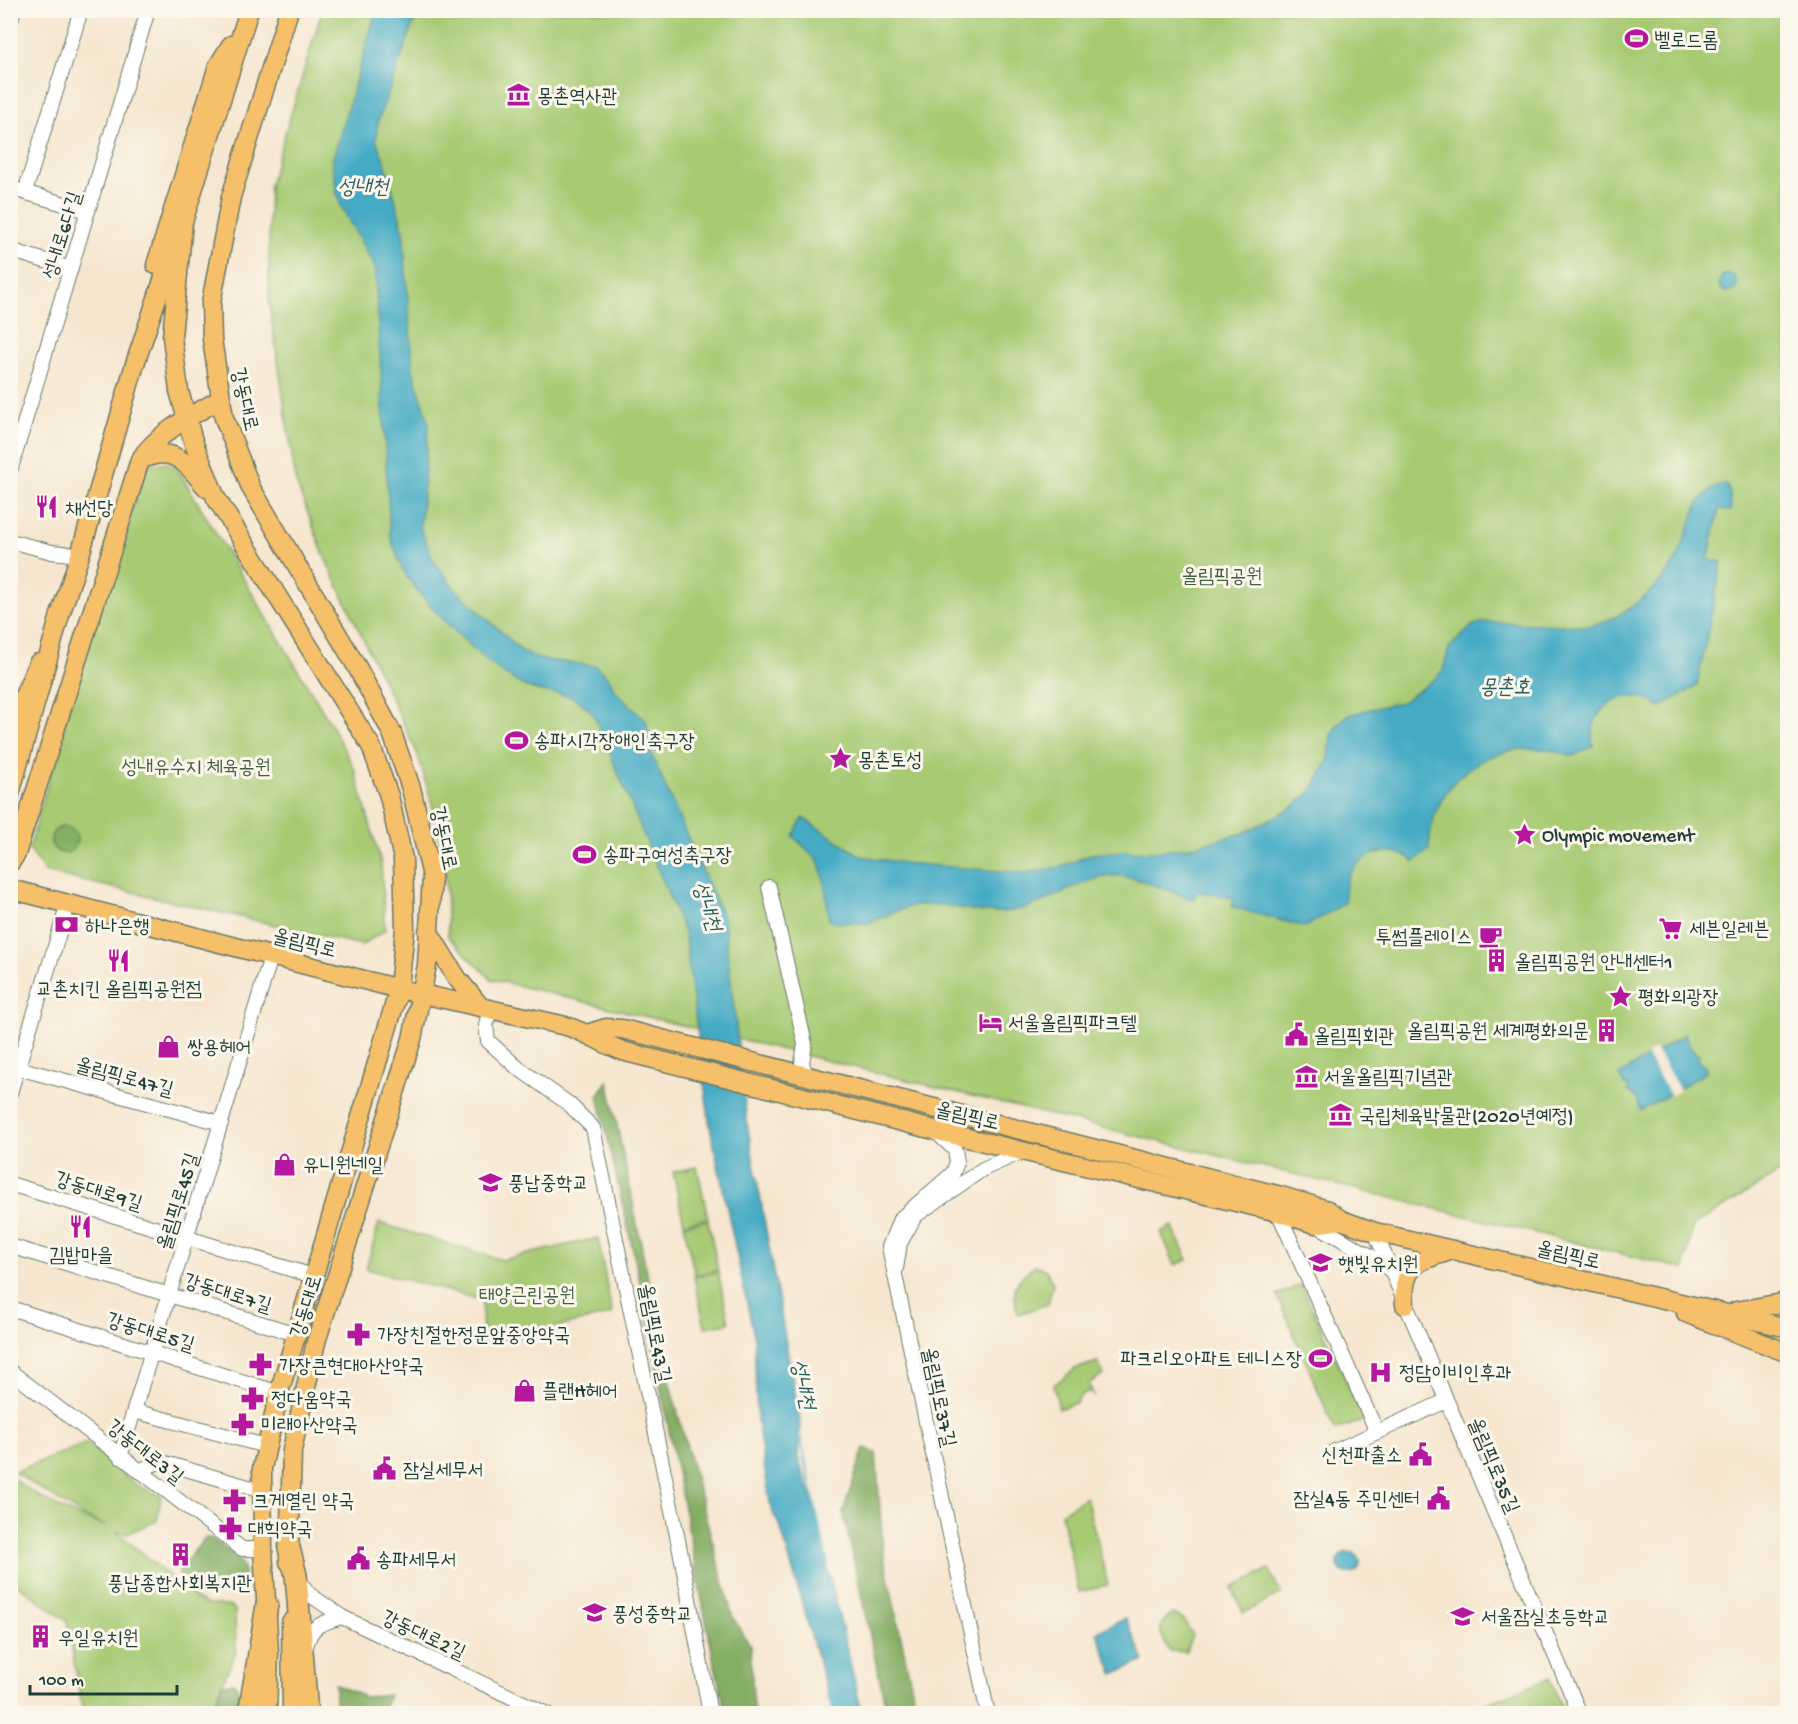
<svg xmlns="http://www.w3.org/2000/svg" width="1798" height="1724" font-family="'Gochi Hand','Poor Story',sans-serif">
  <rect width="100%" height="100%" fill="#fbf7ec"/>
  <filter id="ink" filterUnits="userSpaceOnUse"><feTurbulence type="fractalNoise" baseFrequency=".0167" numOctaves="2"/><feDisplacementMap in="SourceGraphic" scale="12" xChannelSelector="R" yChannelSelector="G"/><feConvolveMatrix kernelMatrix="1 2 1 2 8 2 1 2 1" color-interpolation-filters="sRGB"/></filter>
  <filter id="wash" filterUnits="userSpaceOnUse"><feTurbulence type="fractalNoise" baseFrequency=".008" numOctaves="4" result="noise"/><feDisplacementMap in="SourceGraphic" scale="24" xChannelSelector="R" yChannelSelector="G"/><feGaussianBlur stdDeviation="1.35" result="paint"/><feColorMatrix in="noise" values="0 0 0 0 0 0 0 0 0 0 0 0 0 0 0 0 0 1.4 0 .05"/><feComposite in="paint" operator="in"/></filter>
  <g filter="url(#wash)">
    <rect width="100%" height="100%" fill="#f6e6cf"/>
    <g fill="#a7ca73" stroke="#638454" stroke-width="1.5">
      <polygon points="322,11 1787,11 1787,1168 1693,1226 1684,1269 491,979 448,937 446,883 439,829 418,755 325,558 296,482 269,302 269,187"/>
      <polygon points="151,463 171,463 178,470 330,723 354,768 381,863 385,930 362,945 45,872 29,849 80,668 146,467"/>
      <polygon points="697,1167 708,1218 684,1223 673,1172"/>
      <polygon points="708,1220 718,1270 695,1275 684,1225"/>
      <polygon points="379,1223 502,1260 598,1238 612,1314 483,1345 482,1300 366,1269"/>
      <polygon points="1172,1226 1188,1260 1175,1265 1161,1232"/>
      <path d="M1035,1265L1046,1270L1053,1283L1048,1304L1018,1314C1011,1289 1014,1280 1035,1265Z"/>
      <polygon points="718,1272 729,1323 705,1327 694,1277"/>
      <polygon points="1301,1285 1365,1420 1335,1430 1277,1295"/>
      <polygon points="1098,1362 1104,1375 1089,1383 1094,1397 1090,1391 1081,1395 1076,1403 1059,1409 1054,1385 1075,1369"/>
      <path d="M87,1443L136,1485L161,1496L157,1521L126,1534L116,1531L196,1599L208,1605L231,1606L235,1610L236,1652L209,1713H83L67,1621L11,1580V1477C38,1498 72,1516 106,1526L83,1516L14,1472Z"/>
      <polygon points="1086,1497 1108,1585 1079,1592 1061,1513"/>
      <polygon points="1269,1569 1281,1594 1243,1613 1232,1588"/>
      <polygon points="1172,1614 1184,1620 1192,1635 1186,1652 1169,1651 1161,1633 1161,1624"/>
      <polygon points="1550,1678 1564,1713 1464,1713"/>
    </g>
    <g fill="#85ae65" stroke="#52764c" stroke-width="1.5">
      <circle cx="64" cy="840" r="13"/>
      <polygon points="608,1080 668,1377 733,1618 750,1645 754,1713 726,1713 713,1657 640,1282 598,1096"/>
      <polygon points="864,1448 876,1453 883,1552 917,1713 887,1713 843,1512"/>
      <path d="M205,1538H210C228,1550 251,1560 242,1584C221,1596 196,1597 179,1578V1570Z"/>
      <path d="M233,1683C243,1692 242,1701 240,1713L212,1714L223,1684Z"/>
      <polygon points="335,1684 364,1697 389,1695 383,1713 335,1713"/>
    </g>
    <g fill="#44abc4" stroke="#32747c" stroke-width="1.5">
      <path d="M376,11H418L378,121L376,140L385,162L403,229L413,371L429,423L420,527L433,560L455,589L522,651L539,659L596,666L608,677L615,691L647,722L649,749L724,920L747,1123L800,1421L798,1457L813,1505L862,1713H833L781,1529L771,1509L757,1421L754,1337L710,1127L684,932L594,715C569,685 555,699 525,686C492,672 428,607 407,577C399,565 395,548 390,535L375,268L342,208L337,194L332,162Z"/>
      <circle cx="1728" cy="283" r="9"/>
      <path d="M1726,484L1730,493L1731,511L1719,509L1708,560L1722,562L1697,686L1660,707C1627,683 1587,704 1593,746L1573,756C1503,731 1430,772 1429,850L1414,862C1391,841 1354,854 1346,884C1345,889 1345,897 1345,903L1305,927L1232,907L1234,898L1197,891L1195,900C1171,892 1145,879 1121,876C1090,873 1052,901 1022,909C980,920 957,901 919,905C899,907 887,917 868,923C862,925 856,922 850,922C841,923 838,924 829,920L824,879L818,860L793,836L803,818L861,856L904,863L1024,873L1061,867L1091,854L1122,851L1153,852L1189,847L1244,833L1293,807L1311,792L1329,759L1331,735L1338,724L1347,716L1362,711L1402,702L1436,678L1443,670L1449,648L1473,625L1484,622L1590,626C1624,619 1660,588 1677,558C1690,535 1692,488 1726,484Z"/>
      <polygon points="1685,1034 1691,1048 1699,1056 1698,1060 1706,1068 1706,1072 1643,1110 1640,1110 1637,1098 1628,1091 1629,1086 1624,1085 1619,1075"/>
      <circle cx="1349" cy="1563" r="11"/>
      <polygon points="1126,1618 1144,1661 1113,1674 1097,1632"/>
    </g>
    <polygon fill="#f6e6cf" points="1655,1049 1680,1090 1671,1096 1646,1055"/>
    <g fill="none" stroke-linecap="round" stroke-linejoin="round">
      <polyline stroke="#44abc4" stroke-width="3" points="800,1437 827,1563"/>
    </g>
  </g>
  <g filter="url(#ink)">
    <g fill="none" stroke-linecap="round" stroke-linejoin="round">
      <defs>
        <g id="minor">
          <polyline points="10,23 14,10"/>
          <polyline points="10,188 88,211"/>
          <polyline points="25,192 81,10"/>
          <polyline points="10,250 71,269"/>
          <polyline points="10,471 148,10"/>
          <polyline points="10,541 52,552 80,555"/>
          <polyline points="769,887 805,1044 802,1063 806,1075"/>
          <polyline points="490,1007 486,1026 488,1041 518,1068 569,1104 593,1128 681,1555 710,1714"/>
          <polyline points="18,1068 221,1123"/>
          <polyline points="10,1093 68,904"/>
          <polyline points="934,1130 955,1150 957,1162 953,1173 900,1219 889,1247 988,1714"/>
          <polyline points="10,1184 313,1276"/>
          <polyline points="1278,1212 1377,1432"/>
          <polyline points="1315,1224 1369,1255 1390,1270"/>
          <polyline points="1375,1232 1580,1714"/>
          <polyline points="10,1246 296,1334"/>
          <polyline points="896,1269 900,1243 915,1216 983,1169 1024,1151"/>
          <polyline points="10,1308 279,1393"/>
          <polyline points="10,1371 242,1549 263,1549"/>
          <polyline points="134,1411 266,1446"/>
          <polyline points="1333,1452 1446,1401"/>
          <polyline points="120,1457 271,957"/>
          <polyline points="139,1471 156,1463 165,1463 262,1491"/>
          <polyline points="298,1579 309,1594 342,1617 547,1714"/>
          <path d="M306,1647C311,1625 321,1623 342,1617"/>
        </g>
        <g id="major">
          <polyline points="249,10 183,222 172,337 179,391 194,444 216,498 371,746 389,796 403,859 405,929 399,989 279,1393 262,1468 263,1549 269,1652 267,1714"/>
          <polyline points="289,10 231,197 211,303 212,339 224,418 251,488 357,667 392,733 411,788 432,876 427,965 412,1039 316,1342 292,1450 289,1562"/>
          <polyline points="156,265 218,66 231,45"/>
          <path d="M142,459C176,445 186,464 207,488"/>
          <polyline points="10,739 23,698 38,663"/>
          <polyline points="10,794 60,615 80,555 134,367 173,250"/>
          <path d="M10,863L16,854L140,460C157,433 194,414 221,399"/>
          <path d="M10,889L399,989L566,1026C589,1033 604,1045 626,1052L934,1130L1278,1212L1315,1224L1341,1220"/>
          <polyline points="428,931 457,978 479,1005"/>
          <polyline points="590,1033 606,1028 622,1029 1281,1196 1328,1210 1341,1220 1375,1232 1788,1328"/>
          <path d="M1405,1305C1401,1264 1418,1261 1453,1250"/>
          <polyline points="1736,1311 1788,1302"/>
          <polyline points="1686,1313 1788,1353"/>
          <polyline points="291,1622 292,1714"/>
        </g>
        <g id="highway">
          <polyline points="289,1548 296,1575 307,1714"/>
          <polyline points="249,1714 267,1605"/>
        </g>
      </defs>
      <use href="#minor" stroke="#6a786a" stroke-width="16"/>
      <use href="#major" stroke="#6a786a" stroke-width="21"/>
      <use href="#highway" stroke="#6a786a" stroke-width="24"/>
      <use href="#minor" stroke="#fff" stroke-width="14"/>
      <use href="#major" stroke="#f6c06b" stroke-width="18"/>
      <use href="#highway" stroke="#f6c06b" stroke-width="21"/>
    </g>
  </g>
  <defs>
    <symbol id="stadium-bare" viewBox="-9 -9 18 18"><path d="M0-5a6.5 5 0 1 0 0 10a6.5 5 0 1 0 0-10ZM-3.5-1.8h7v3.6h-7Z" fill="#b5179e" stroke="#fbf7ec" stroke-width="2.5" paint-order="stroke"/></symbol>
    <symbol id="museum-bare" viewBox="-9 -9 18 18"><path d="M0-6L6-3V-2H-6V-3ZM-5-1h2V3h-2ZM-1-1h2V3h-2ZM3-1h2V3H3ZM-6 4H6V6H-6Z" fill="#b5179e" stroke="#fbf7ec" stroke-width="2.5" paint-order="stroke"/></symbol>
    <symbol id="restaurant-bare" viewBox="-9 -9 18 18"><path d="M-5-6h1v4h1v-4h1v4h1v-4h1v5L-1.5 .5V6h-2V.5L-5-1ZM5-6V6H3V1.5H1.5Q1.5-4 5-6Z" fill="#b5179e" stroke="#fbf7ec" stroke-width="2.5" paint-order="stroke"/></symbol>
    <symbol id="sight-bare" viewBox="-9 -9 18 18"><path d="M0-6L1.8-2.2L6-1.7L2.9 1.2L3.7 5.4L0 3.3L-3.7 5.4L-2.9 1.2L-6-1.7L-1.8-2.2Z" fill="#b5179e" stroke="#fbf7ec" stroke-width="2.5" paint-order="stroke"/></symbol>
    <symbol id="bank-bare" viewBox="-9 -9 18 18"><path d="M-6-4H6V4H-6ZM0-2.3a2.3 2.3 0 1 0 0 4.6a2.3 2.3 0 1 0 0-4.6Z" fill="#b5179e" stroke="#fbf7ec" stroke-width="2.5" paint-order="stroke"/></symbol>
    <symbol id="supermarket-bare" viewBox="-9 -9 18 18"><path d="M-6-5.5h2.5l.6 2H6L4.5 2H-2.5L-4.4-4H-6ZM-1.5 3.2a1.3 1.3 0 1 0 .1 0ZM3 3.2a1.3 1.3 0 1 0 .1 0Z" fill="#b5179e" stroke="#fbf7ec" stroke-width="2.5" paint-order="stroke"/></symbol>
    <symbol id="cafe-bare" viewBox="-9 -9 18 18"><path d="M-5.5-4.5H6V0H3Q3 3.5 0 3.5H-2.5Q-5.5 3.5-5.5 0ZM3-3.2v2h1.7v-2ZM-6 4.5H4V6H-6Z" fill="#b5179e" stroke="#fbf7ec" stroke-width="2.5" paint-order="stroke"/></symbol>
    <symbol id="building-bare" viewBox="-9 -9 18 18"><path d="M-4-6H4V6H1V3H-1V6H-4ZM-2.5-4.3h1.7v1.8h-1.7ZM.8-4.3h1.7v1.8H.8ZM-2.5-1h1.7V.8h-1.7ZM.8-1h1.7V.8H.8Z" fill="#b5179e" stroke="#fbf7ec" stroke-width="2.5" paint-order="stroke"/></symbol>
    <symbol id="hotel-bare" viewBox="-9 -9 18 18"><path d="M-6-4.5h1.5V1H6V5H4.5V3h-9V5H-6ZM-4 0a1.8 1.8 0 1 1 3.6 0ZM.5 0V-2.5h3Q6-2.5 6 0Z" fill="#b5179e" stroke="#fbf7ec" stroke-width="2.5" paint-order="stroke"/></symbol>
    <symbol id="civic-bare" viewBox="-9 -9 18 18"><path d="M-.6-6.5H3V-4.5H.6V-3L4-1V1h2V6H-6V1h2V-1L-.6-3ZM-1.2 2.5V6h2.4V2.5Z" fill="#b5179e" stroke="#fbf7ec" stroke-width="2.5" paint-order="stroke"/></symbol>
    <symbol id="shop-bare" viewBox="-9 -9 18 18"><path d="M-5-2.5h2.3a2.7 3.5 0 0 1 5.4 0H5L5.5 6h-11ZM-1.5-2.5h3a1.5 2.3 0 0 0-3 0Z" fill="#b5179e" stroke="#fbf7ec" stroke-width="2.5" paint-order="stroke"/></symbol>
    <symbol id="school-bare" viewBox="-9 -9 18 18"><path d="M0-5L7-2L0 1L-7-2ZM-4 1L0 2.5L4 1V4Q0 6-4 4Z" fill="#b5179e" stroke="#fbf7ec" stroke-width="2.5" paint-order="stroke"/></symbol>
    <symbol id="pharmacy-bare" viewBox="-9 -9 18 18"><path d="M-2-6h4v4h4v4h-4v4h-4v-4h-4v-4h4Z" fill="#b5179e" stroke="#fbf7ec" stroke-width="2.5" paint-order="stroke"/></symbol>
    <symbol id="hospital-bare" viewBox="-9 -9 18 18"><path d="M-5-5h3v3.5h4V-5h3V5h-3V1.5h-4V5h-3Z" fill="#b5179e" stroke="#fbf7ec" stroke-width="2.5" paint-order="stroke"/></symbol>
  </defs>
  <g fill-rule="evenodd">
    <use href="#stadium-bare" x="1620" y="22" width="33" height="33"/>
    <use href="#museum-bare" x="502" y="78" width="33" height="33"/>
    <use href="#restaurant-bare" x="30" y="490" width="33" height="33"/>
    <use href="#stadium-bare" x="500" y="724" width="33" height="33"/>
    <use href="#sight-bare" x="824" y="742" width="33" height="33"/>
    <use href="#sight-bare" x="1508" y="818" width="33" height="33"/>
    <use href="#stadium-bare" x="568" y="838" width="33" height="33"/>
    <use href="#bank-bare" x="50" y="908" width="33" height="33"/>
    <use href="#supermarket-bare" x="1654" y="912" width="33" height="33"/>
    <use href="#cafe-bare" x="1474" y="920" width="33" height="33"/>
    <use href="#restaurant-bare" x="102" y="944" width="33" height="33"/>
    <use href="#building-bare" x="1480" y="944" width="33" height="33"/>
    <use href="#sight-bare" x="1604" y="980" width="33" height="33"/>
    <use href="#hotel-bare" x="974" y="1006" width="33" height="33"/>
    <use href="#building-bare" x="1590" y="1014" width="33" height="33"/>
    <use href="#civic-bare" x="1280" y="1018" width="33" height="33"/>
    <use href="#shop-bare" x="152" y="1030" width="33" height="33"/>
    <use href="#museum-bare" x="1290" y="1060" width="33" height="33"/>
    <use href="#museum-bare" x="1324" y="1098" width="33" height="33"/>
    <use href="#shop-bare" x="268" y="1148" width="33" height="33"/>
    <use href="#school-bare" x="474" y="1166" width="33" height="33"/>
    <use href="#restaurant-bare" x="64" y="1210" width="33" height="33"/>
    <use href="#school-bare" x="1304" y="1246" width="33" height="33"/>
    <use href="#pharmacy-bare" x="342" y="1318" width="33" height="33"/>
    <use href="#stadium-bare" x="1304" y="1342" width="33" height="33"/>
    <use href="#pharmacy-bare" x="244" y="1348" width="33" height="33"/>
    <use href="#hospital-bare" x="1364" y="1356" width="33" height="33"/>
    <use href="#shop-bare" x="508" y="1374" width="33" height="33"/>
    <use href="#pharmacy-bare" x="236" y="1382" width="33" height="33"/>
    <use href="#pharmacy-bare" x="226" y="1408" width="33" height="33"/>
    <use href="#civic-bare" x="1404" y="1438" width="33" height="33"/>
    <use href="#civic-bare" x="368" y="1452" width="33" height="33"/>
    <use href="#civic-bare" x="1422" y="1482" width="33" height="33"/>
    <use href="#pharmacy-bare" x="218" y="1484" width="33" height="33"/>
    <use href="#pharmacy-bare" x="214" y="1512" width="33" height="33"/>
    <use href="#building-bare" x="164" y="1538" width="33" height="33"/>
    <use href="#civic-bare" x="342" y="1542" width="33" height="33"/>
    <use href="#school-bare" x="578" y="1596" width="33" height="33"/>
    <use href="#school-bare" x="1446" y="1600" width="33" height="33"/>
    <use href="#building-bare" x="24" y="1620" width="33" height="33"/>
  </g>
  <g text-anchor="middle" stroke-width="6" stroke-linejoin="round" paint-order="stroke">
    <g font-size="20" fill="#1f3d34" stroke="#fbf7ec" text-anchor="start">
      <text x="1654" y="46">벨로드롬</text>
      <text x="537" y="102">몽촌역사관</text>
      <text x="65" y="514">채선당</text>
      <text x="534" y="747">송파시각장애인축구장</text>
      <text x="858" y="766">몽촌토성</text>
      <text x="1542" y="841">Olympic movement</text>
      <text x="603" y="861">송파구여성축구장</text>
      <text x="85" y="932">하나은행</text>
      <text x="1689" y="935">세븐일레븐</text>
      <text x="1472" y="943" text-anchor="end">투썸플레이스</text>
      <text x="1515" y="968">올림픽공원 안내센터1</text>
      <text x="119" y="995" text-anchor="middle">교촌치킨 올림픽공원점</text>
      <text x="1638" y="1003">평화의광장</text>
      <text x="1008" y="1029">서울올림픽파크텔</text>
      <text x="1589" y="1037" text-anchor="end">올림픽공원 세계평화의문</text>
      <text x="1314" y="1042">올림픽회관</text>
      <text x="187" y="1053">쌍용헤어</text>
      <text x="1324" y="1083">서울올림픽기념관</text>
      <text x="1359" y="1122">국립체육박물관(2020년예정)</text>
      <text x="303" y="1171">유니원네일</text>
      <text x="508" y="1189">풍납중학교</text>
      <text x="81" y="1261" text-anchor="middle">김밥마을</text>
      <text x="1338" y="1270">햇빛유치원</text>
      <text x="377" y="1341">가장친절한정문앞중앙약국</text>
      <text x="1302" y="1365" text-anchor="end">파크리오아파트 테니스장</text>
      <text x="279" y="1372">가장큰현대아산약국</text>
      <text x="1399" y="1379">정담이비인후과</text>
      <text x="542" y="1397">플랜H헤어</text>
      <text x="271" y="1405">정다움약국</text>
      <text x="261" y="1431">미래아산약국</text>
      <text x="1402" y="1461" text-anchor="end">신천파출소</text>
      <text x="403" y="1476">잠실세무서</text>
      <text x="1420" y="1505" text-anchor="end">잠실4동 주민센터</text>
      <text x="253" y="1507">크게열린 약국</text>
      <text x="248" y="1535">대힉약국</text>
      <text x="376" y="1566">송파세무서</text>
      <text x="180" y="1589" text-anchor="middle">풍납종합사회복지관</text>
      <text x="612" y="1620">풍성중학교</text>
      <text x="1481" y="1623">서울잠실초등학교</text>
      <text x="58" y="1644">우일유치원</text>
    </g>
    <g font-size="20" fill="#1f3d34" stroke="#fbf7ec">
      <text transform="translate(61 235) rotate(-73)" y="7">성내로6다길</text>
      <text transform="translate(246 399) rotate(77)" y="7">강동대로</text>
      <text transform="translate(445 838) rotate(78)" y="7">강동대로</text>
      <text transform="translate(305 942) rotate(14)" y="7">올림픽로</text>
      <text transform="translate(125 1076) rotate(15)" y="7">올림픽로47길</text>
      <text transform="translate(968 1115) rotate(13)" y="7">올림픽로</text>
      <text transform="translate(99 1190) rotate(17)" y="7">강동대로9길</text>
      <text transform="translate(177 1201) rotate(-73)" y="7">올림픽로45길</text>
      <text transform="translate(1569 1254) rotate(13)" y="7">올림픽로</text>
      <text transform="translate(228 1292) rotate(17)" y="7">강동대로7길</text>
      <text transform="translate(305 1306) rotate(-73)" y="7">강동대로</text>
      <text transform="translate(151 1331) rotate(17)" y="7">강동대로5길</text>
      <text transform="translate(656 1333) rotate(79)" y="7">올림픽로43길</text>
      <text transform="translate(940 1397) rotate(78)" y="7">올림픽로37길</text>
      <text transform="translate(146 1451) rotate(38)" y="7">강동대로3길</text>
      <text transform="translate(1495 1465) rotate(67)" y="7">올림픽로35길</text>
      <text transform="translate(424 1634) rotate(25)" y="7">강동대로2길</text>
    </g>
    <g font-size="20" fill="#416044" stroke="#fbf7ec">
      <text x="1222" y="582">올림픽공원</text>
      <text x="196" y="773">성내유수지 체육공원</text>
      <text x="527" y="1301">태양근린공원</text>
    </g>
    <g font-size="21" font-style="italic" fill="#2a5e5f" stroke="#fbf7ec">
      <text x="363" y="193">성내천</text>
      <text x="1505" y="693">몽촌호</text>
      <text transform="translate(708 906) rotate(72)" y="7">성내천</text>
      <text transform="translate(804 1384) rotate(78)" y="7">성내천</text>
    </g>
  </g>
  <rect width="1798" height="1724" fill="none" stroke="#fbf7ec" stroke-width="36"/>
  <path d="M30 1685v9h147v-9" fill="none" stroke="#1f3d34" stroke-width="3"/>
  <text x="39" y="1685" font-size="18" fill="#1f3d34" stroke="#fbf7ec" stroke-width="4.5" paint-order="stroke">100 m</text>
</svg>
